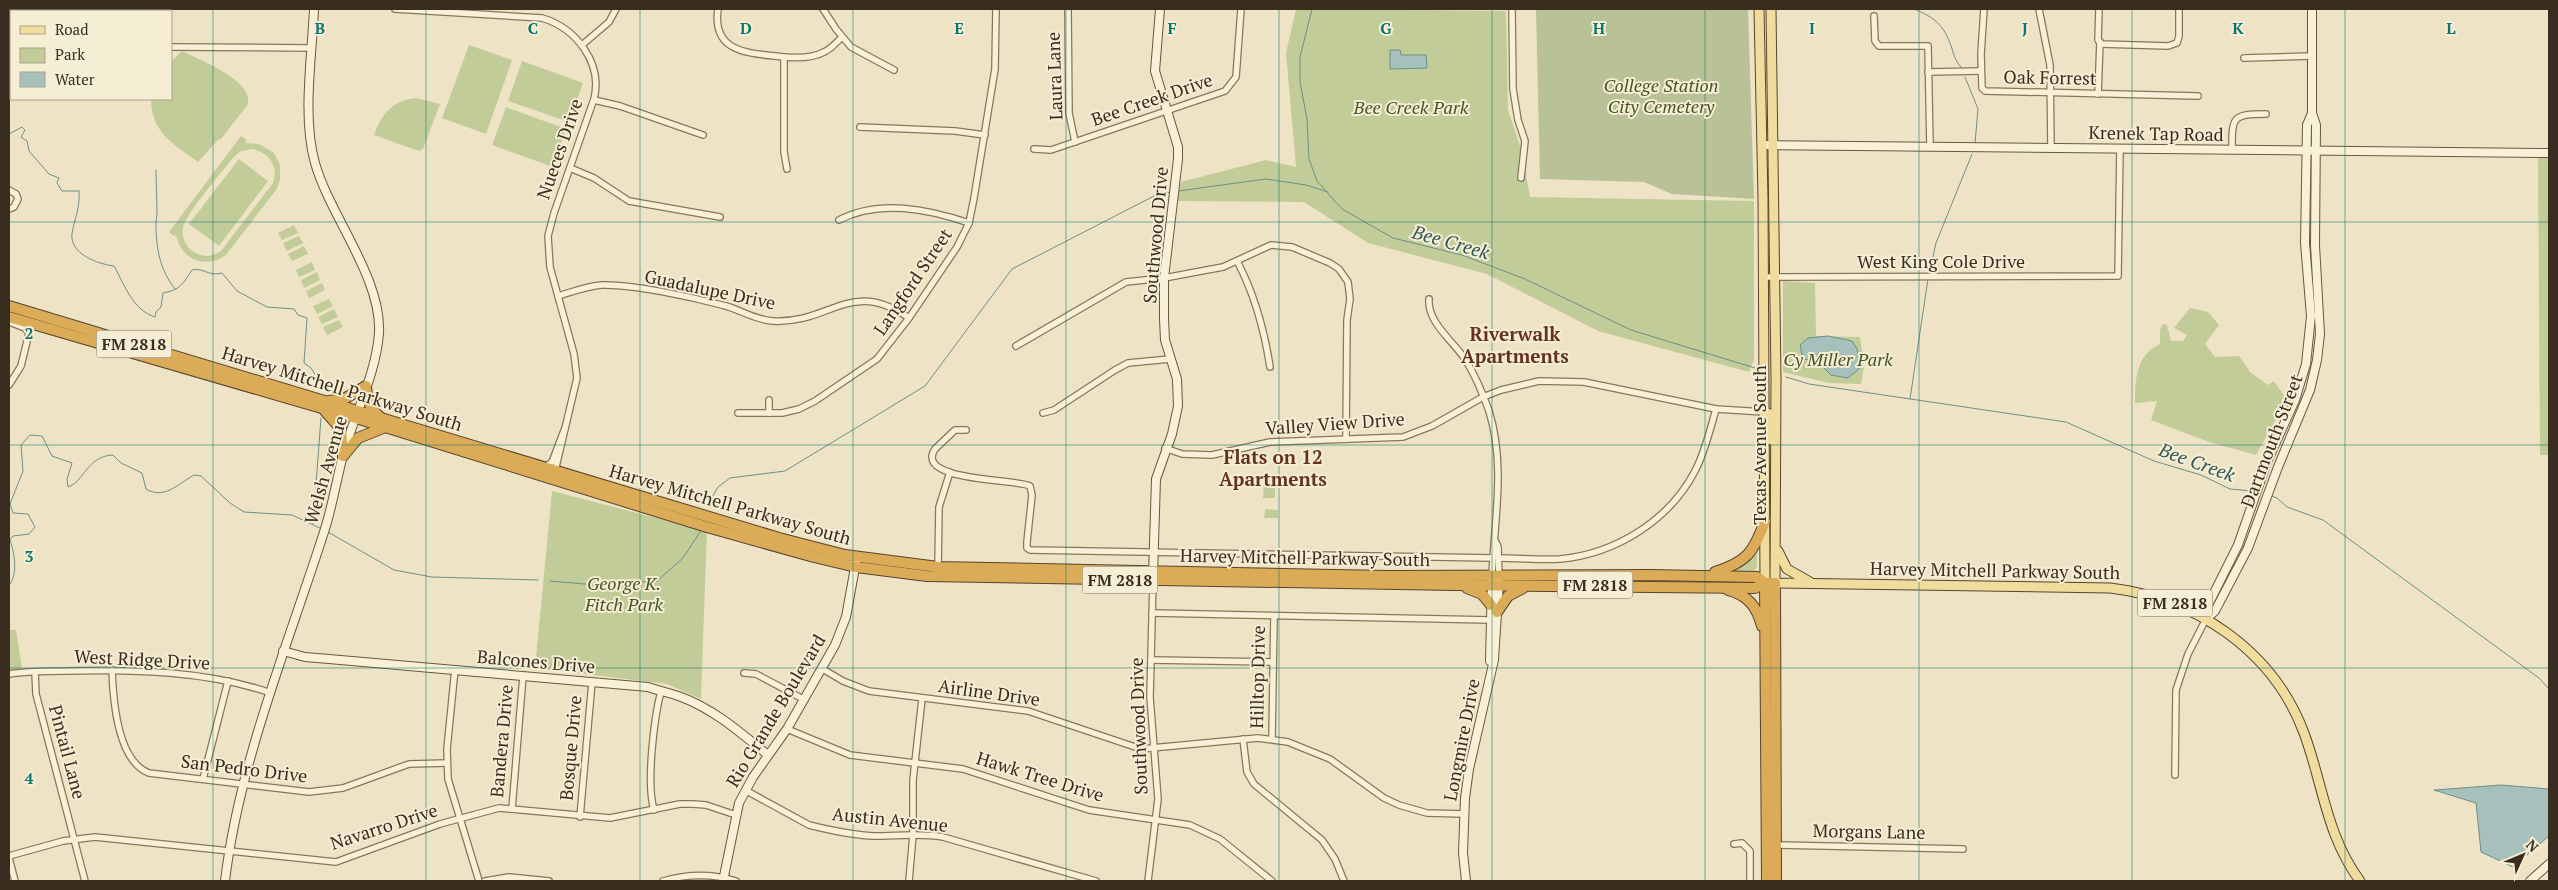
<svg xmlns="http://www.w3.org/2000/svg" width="2558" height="890" font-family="'PT Serif',serif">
  <rect width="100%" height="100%" fill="#eee4c5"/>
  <g fill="#c2cc98" fill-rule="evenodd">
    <polygon points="1296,9 1506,11 1508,110 1522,152 1530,197 1754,201 1754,360 1749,372 1598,331 1487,274 1368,243 1304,202 1177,201 1181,182 1266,160 1296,167 1286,53"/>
    <polygon points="469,45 512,60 486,134 442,118"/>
    <path d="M182,51C200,60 253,80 248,104L221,139L218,140L198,162C173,144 151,132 151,99H171V62Z"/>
    <polygon points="522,61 583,83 569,122 508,101"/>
    <path d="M416,98L440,104L423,149L419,151L374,135C381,114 393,100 416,98Z"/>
    <polygon points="506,107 566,129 553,167 492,145"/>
    <path d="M241,136L247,140L245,143L259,144L274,153L280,165V180L276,190L226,255C205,270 180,259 176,234L174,236L169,232ZM252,149C269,152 279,166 273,183L221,251C214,256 204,258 196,253C186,249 181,237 183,227C187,212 222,172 233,158L241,151Z"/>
    <polygon points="2538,153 2549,153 2549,455 2540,455"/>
    <polygon points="239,159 268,181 219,246 189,224"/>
    <polygon points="294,225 298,233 282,240 278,233"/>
    <polygon points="299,236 303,243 287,251 283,243"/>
    <polygon points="304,246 308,254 292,261 288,254"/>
    <polygon points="312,262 315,270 299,277 296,270"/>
    <polygon points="317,272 320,280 304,288 301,280"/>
    <polygon points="1783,281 1815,283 1816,336 1860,337 1864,367 1861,384 1829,383 1783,372"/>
    <polygon points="322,283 325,290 309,298 306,291"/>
    <polygon points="329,299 333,306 317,314 313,306"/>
    <path d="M2190,308L2208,312L2219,325L2205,344L2215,357L2239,356L2250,372L2268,385L2274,381L2287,400L2256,455L2209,442L2151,420L2157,401L2135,403C2135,379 2136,355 2160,344V330L2163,324L2167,325L2171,341H2183L2187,335L2174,328Z"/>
    <polygon points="334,309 338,317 322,324 318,317"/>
    <polygon points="339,320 343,327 327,335 323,327"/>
    <polygon points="1264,480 1275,480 1275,498 1263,498"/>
    <polygon points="552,491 707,531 701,699 667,684 535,668"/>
    <polygon points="1265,509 1278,510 1278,518 1264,518"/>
    <polygon points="1757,550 1757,566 1754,573 1728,572"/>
    <polygon points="9,630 16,630 22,668 9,671"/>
  </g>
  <polygon fill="#b9c197" points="1536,9 1748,9 1754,199 1672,194 1644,182 1540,179"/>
  <g fill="#a6c1bb" stroke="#6d8f89">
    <polygon points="1390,50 1400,50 1401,55 1426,55 1427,68 1390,69"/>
    <polygon points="1828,336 1852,341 1857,349 1860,368 1848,378 1831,375 1817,361 1803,359 1800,345 1808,338"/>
    <polygon points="2501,785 2549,789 2549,836 2513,867 2481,852 2476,803 2434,790"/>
  </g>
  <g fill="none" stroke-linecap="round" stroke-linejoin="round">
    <g stroke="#6d8f89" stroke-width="1">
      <polyline points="1312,9 1300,57 1300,82 1307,119 1309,159 1317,181 1342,209 1393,238 1462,255 1525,279 1631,330 1755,368"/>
      <path d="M1914,9C1934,17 1944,25 1951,46C1954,54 1955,61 1961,67"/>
      <polyline points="1965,77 1978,109 1975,143"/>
      <path d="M9,134L22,127L25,130L21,137L27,141L29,151L49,174L59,178L57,183L62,191H79C80,209 75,217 72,233C69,254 98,264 114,266C125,286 133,310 155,317L156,312L161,307L163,293C180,290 183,284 192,270C204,267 208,277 222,273L237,291L267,307L294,309L298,315L307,318L304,363L311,368L322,385"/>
      <path d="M156,170C156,185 157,198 157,213C157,216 156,220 156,224C156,249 160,270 175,289"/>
      <polyline points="1178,191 1266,179 1306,185 1328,192"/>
      <polyline points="1929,275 1936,243 1972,154"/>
      <polyline points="1786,377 1809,384 2066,422 2154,461 2201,475 2230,489 2252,491"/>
      <polyline points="1910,399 1928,279"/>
      <polyline points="2271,496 2277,498 2287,507 2323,520 2539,678 2549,689"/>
      <polyline points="707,506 718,487 730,478 785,471 925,386 1012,269 1156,195 1171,192"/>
      <polyline points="313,524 321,418"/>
      <polyline points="328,532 394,570 432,577 538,580"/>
      <polyline points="550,581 596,585 657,581 683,558 700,532"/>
      <path d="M9,585C19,574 14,552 10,540L13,536L29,534L35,527L28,514L13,513L10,504L23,471L21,445L30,435L42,436L52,456L72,463L67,479L68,487C84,482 87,456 113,455L121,463L142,473L146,489C164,500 178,484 194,475L201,476L230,503L244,512L292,515L322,529"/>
    </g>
    <defs>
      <g id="street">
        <path d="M395,9L542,18C576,28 603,63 594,99L554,213L548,236L550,267L574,354L577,378L555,471"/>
        <path d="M718,9C712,50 744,53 775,56C790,58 811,59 824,52C831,49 837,42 842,37"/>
        <polyline points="823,9 836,29 851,47 894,70"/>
        <polyline points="1068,9 1069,113 1075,142"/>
        <polyline points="1512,9 1513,89 1518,120 1525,141 1521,178"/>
        <polyline points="1984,9 1981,54 1982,88 1985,91 2198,96"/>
        <polyline points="2039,9 2050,65 2051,148"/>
        <polyline points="2099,9 2098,40 2101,44 2168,46 2177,43 2179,36 2179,9"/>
        <polyline points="1874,16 1875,41 1879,46 1928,46 1930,147"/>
        <polyline points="582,45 609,22 616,9"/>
        <polyline points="171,47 312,48"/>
        <polyline points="784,57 784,152 787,169"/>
        <polyline points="2244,58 2312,56"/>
        <polyline points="1928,72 1981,71"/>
        <polyline points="2098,94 2100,42"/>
        <polyline points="594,100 620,106 703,135"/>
        <polyline points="860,127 955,131 985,135"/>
        <polyline points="1034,149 1051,150 1225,91 1236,77 1241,9"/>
        <path d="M2232,150C2232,117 2232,114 2266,114"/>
        <polyline points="570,168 594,178 629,201 720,217"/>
        <polyline points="9,190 16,194 18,199 14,207 9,209"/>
        <path d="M839,220C879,199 928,209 969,223"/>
        <path d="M1237,261C1255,295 1264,328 1270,367"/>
        <polyline points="1764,277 2118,276 2120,148"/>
        <path d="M558,296C572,292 587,286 602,285C633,284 691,297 722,305C740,309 754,320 773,321C831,324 851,277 909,318"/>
        <path d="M1429,299C1427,322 1453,341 1465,359C1475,375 1483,394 1489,411C1506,465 1494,522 1492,577"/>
        <polyline points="9,322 25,328 29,333"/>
        <polyline points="1016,346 1126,282 1164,278 1223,267 1271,245 1292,247 1330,263 1339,269 1348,282 1350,299 1347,320 1346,439"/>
        <polyline points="9,385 21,366 29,333"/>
        <polyline points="738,413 782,413 799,409 815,401 877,359 909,318 957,247 969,223 974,198 995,69 996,9"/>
        <polyline points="769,413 769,400"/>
        <polyline points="1043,413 1054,410 1115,370 1128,363 1170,359"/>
        <path d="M966,430H955L935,449C913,482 1020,479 1030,486L1032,495L1027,542V548L1030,550L1493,558"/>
        <polyline points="1165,448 1182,454 1212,455 1270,442 1403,437 1432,426 1483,397 1501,390 1539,381 1584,382 1716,409 1764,412"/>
        <polyline points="544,468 552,462 565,428"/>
        <polyline points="1496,542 1498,547 1499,577"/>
        <path d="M1499,558C1519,558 1540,560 1560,559C1615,554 1669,521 1695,471C1705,452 1710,430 1716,409"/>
        <polyline points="938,567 939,507 950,472"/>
        <polyline points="1152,613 1491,620"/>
        <polyline points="1151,660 1273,662"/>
        <polyline points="821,668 843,681 869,691 1028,711 1141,749 1258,738 1288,742 1330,759 1384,798 1399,805 1427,813 1464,814"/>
        <polyline points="455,669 447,749 448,779 479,881"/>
        <path d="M112,670C113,699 117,761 149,773L309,792L343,788L409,764L447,763"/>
        <polyline points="35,672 36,694 85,881"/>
        <polyline points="744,673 756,674 803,699"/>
        <path d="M9,674C28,671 47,671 66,671C134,669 207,671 271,693"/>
        <polyline points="787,729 850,755 963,769 1089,810 1190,825 1220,839 1272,881"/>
        <polyline points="1243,739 1247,772 1254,784 1322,840 1335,859 1344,881"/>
        <polyline points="1272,739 1274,616"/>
        <polyline points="2175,775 2176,690 2188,654 2206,619"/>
        <polyline points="203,779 228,681"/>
        <path d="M745,790L809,825C829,830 853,835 874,836C897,836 920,833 943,837L1096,881"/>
        <polyline points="512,809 523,676"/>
        <path d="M654,810C646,784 654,718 661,691"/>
        <polyline points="580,817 592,682"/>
        <polyline points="1734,844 1742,843 1750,851 1750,881"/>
        <polyline points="1775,845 1963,849"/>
        <polyline points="9,856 63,841 95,837 336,862 440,824 499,808 610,818 680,804 693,804 706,805 736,815"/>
        <polyline points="9,858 15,881"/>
        <polyline points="485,881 509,877 549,881"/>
        <path d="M663,881C687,874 711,873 736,881"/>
        <polyline points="909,881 913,835 913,780 922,699"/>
        <polyline points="1148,881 1158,799 1150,697 1153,581"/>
      </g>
      <g id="secondary">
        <polyline points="1762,145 2549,153"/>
        <polyline points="1153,576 1156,479 1172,434 1178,406 1177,379 1165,340 1164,319 1164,278 1178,159 1178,147 1155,71 1160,9"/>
        <polyline points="2206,619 2215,611 2248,548 2278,467 2310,390 2317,360 2320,334 2315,245 2316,125 2312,113 2312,9"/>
        <polyline points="2206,619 2207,607 2238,545 2267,462 2295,400 2306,364 2311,316 2305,243 2307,125 2312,113"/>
        <path d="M283,651L305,657L329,659L648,687C659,691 671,693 681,697C714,709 742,734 768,755"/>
        <polyline points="1490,661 1492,580"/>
        <path d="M225,881C239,764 287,647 323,535C332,509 336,482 343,455C354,415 376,375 379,333C382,278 330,216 315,163C302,117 312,57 314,9"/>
        <polyline points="723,881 739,803 753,777 787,729 835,645 846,617 856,562"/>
        <polyline points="1466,881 1463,853 1465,798 1469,769 1494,660 1499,582"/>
        <polyline points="2530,881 2549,864"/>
      </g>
      <g id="primary">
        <polyline points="1759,9 1763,199 1765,583"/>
        <path d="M1771,9L1776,378L1775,583L2110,588C2195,598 2273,650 2304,733C2323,784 2326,835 2360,881"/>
        <polyline points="1764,412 1768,413 1771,440"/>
        <polyline points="1778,551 1787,569 1810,582"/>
      </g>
      <g id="highway">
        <polyline points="9,306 779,538 845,555 938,567 1387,576 1650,575 1757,577 1765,583"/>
        <polyline points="9,317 356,418 707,527 814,557 856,567 927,576 1454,585 1755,588 1765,583 1775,583 1776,881"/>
        <path d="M329,401L344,399L366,386C367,400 369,408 380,417"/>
        <polyline points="325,411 341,429 343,456"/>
        <polyline points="343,456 358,438 383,428"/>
        <path d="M1715,572C1747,562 1754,552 1765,521"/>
        <polyline points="1765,583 1767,881"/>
        <polyline points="1467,588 1482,594 1491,605"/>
        <path d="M1728,590C1748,595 1757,607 1762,626"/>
        <polyline points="1497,612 1508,596 1523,588"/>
      </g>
    </defs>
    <use href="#street" stroke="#88765b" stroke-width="8"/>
    <use href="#secondary" stroke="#6a573e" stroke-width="10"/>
    <use href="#primary" stroke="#56442f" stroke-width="11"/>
    <use href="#highway" stroke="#56442f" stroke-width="12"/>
    <use href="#street" stroke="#f8f1d8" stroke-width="5.5"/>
    <use href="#secondary" stroke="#f8f1d8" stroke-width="8"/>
    <use href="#primary" stroke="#f0dc9d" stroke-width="9"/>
    <use href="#highway" stroke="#dcab57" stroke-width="10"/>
  </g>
  <path fill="none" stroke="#0f766e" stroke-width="1" stroke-opacity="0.55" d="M213,9V881M426,9V881M640,9V881M853,9V881M1066,9V881M1279,9V881M1492,9V881M1705,9V881M1919,9V881M2132,9V881M2345,9V881M9,222H2549M9,445H2549M9,668H2549"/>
  <g text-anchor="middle" stroke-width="4" stroke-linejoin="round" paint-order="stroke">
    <g fill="#f5eed4" stroke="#716755" stroke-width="1">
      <rect x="96.5" y="330.5" width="75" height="27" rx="4"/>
      <rect x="1082.5" y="566.5" width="75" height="27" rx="4"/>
      <rect x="1557.5" y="571.5" width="75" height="27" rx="4"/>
      <rect x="2137.5" y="589.5" width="75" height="27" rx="4"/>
    </g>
    <g font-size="16" font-weight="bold" fill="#392d1f">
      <text x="134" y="350">FM 2818</text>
      <text x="1120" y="586">FM 2818</text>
      <text x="1595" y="591">FM 2818</text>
      <text x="2175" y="609">FM 2818</text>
    </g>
    <g font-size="18" fill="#392d1f" stroke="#f5eed4">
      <text transform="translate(1055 76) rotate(-92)" y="6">Laura Lane</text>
      <text transform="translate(2050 78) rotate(1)" y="6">Oak Forrest</text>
      <text transform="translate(1152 100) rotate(-19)" y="6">Bee Creek Drive</text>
      <text transform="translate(2156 134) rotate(1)" y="6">Krenek Tap Road</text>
      <text transform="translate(560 149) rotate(-71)" y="6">Nueces Drive</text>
      <text transform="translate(1156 235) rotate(-85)" y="6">Southwood Drive</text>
      <text x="1941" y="268">West King Cole Drive</text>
      <text transform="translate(913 282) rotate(-56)" y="6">Langford Street</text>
      <text transform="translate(710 290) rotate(12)" y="6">Guadalupe Drive</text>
      <text transform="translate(342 389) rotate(17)" y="6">Harvey Mitchell Parkway South</text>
      <text transform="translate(1335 424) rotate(-4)" y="6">Valley View Drive</text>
      <text transform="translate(2272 441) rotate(-69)" y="6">Dartmouth Street</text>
      <text transform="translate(1760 445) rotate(-90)" y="6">Texas Avenue South</text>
      <text transform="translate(326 470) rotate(-74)" y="6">Welsh Avenue</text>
      <text transform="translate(730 505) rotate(16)" y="6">Harvey Mitchell Parkway South</text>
      <text transform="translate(1305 558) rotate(1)" y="6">Harvey Mitchell Parkway South</text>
      <text transform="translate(1995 571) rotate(1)" y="6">Harvey Mitchell Parkway South</text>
      <text transform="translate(142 660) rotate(3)" y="6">West Ridge Drive</text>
      <text transform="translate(536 662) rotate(5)" y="6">Balcones Drive</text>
      <text transform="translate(1258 677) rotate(-89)" y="6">Hilltop Drive</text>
      <text transform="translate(989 693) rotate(8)" y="6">Airline Drive</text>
      <text transform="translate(776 711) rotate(-59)" y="6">Rio Grande Boulevard</text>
      <text transform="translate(1139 726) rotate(-92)" y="6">Southwood Drive</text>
      <text transform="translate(1462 740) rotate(-79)" y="6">Longmire Drive</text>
      <text transform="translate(502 741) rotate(-85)" y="6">Bandera Drive</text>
      <text transform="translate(571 748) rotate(-85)" y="6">Bosque Drive</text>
      <text transform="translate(67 752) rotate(75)" y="6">Pintail Lane</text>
      <text transform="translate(244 769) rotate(7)" y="6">San Pedro Drive</text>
      <text transform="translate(1040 777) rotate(17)" y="6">Hawk Tree Drive</text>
      <text transform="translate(890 820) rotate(6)" y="6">Austin Avenue</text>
      <text transform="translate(384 827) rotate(-18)" y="6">Navarro Drive</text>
      <text transform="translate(1869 832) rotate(1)" y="6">Morgans Lane</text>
    </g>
    <g font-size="18" font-style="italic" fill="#455526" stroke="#f5eed4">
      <text x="1661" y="92">College Station<tspan x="1661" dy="21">City Cemetery</tspan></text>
      <text x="1411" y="114">Bee Creek Park</text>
      <text x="1838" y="366">Cy Miller Park</text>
      <text x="624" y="590">George K.<tspan x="624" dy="21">Fitch Park</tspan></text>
    </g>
    <g font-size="19" font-style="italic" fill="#2e5858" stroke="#f5eed4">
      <text transform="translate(1451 242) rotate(16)" y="7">Bee Creek</text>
      <text transform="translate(2197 462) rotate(20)" y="7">Bee Creek</text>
    </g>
    <g font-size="19" font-weight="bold" fill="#65321f" stroke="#f5eed4">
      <text x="1515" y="341">Riverwalk<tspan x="1515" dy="22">Apartments</tspan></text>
      <text x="1273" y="464">Flats on 12<tspan x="1273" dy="22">Apartments</tspan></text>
    </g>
  </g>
  <g font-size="16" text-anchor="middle" font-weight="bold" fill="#0f766e" stroke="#f5eed4" stroke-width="4" stroke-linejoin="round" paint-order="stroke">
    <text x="320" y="34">B</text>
    <text x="533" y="34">C</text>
    <text x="746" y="34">D</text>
    <text x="959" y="34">E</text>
    <text x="1172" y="34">F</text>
    <text x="1386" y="34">G</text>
    <text x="1599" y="34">H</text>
    <text x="1812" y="34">I</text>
    <text x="2025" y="34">J</text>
    <text x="2238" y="34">K</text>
    <text x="2451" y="34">L</text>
    <text x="29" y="339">2</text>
    <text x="29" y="562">3</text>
    <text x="29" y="784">4</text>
  </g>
  <rect width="2558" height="890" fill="none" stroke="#392d1f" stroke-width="20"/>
  <rect x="10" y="10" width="162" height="90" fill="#f5eed4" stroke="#aaa18c"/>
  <rect x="20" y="26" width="25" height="8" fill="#f0dc9d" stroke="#aaa18c"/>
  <text x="55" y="35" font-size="15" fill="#392d1f">Road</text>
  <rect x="20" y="48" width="25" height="15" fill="#c2cc98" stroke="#aaa18c"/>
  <text x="55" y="60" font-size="15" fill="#392d1f">Park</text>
  <rect x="20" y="72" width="25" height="15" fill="#a6c1bb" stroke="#aaa18c"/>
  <text x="55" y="85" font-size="15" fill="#392d1f">Water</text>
  <g transform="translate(2523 855) rotate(46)" stroke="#f5eed4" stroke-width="4" paint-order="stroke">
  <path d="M0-4L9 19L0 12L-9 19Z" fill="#392d1f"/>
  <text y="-8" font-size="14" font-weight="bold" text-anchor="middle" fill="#392d1f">N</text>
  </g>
</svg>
